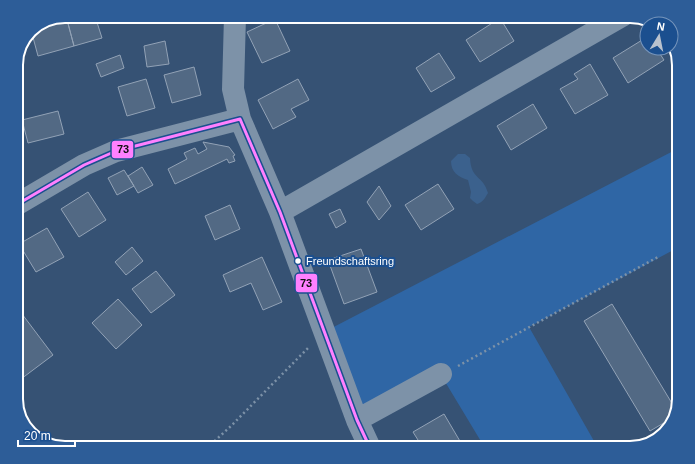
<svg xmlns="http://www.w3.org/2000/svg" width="695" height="464" viewBox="0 0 695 464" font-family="Arial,sans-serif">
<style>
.green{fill:#2f66a5}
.water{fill:#3b618d}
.building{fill:#526984;stroke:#92a2b6}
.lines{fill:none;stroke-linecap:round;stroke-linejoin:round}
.path{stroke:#7d92a8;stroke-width:2.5;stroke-dasharray:2 3;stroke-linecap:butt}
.minor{stroke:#7d92a8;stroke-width:22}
.bus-1-casing{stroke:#1b4f8f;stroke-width:6}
.bus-1{stroke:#ff80ff;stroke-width:3}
.bus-dot{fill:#fff;stroke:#1b4f8f;stroke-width:1.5}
.labels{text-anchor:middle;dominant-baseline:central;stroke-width:4;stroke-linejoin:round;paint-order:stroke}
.bus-label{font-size:11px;fill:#fff;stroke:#1b4f8f;text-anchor:start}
.rim{fill:none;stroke:#fff;stroke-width:2}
.line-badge{stroke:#1b4f8f;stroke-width:1.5}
.pale-badge-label{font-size:11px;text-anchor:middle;font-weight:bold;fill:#111}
</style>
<rect width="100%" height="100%" fill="#365274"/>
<path class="green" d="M 679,148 L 679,247 L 529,327 L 598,448 L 485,448 L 441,375 L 357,420 L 324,332 Z"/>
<path class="water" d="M 458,154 L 465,154 L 470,158 C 471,180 483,175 488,193 C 485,198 483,202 477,204 L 473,201 L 470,198 L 471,192 L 468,180 C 458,177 451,172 451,161 Z"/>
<path class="building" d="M 66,16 L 74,46 L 38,56 L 31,30 Z
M 66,16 L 95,16 L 102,38 L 74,46 Z
M 333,16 L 344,16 L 336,21 Z
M 455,16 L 467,16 L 458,21 Z
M 500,18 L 514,41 L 480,62 L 466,40 Z
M 275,19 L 290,51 L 262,63 L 247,32 Z
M 647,37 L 647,48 L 656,48 L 664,60 L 628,83 L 613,58 Z
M 165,41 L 169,64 L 147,67 L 144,46 Z
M 439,53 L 455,78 L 431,92 L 416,68 Z
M 120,55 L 124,68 L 101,77 L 96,64 Z
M 590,64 L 608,95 L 575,114 L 560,89 L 578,79 L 574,74 Z
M 194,67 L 201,95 L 172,103 L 164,75 Z
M 146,79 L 155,108 L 127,116 L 118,87 Z
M 298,79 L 309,100 L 291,109 L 296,117 L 273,129 L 258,100 Z
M 533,104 L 547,128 L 511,150 L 497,126 Z
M 58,111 L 64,134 L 28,143 L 22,120 Z
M 203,142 L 229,147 L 235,155 L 233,156 L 235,161 L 229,163 L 227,159 L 175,184 L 168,169 L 187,159 L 184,153 L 195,148 L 198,154 L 207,149 Z
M 16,153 L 19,154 L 19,164 L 16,164 Z
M 142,167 L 153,185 L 138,193 L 128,176 Z
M 124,170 L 134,186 L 117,195 L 108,178 Z
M 438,184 L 454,209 L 421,230 L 405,205 Z
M 379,186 L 391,206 L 379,220 L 367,202 Z
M 88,192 L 106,220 L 79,237 L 61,209 Z
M 230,205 L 240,229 L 215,240 L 205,216 Z
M 340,209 L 346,222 L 336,228 L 329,214 Z
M 47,228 L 64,257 L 36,272 L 19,244 Z
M 132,247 L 143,261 L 126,275 L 115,262 Z
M 361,249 L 377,292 L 344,304 L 328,260 Z
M 262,257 L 282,302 L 263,310 L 251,283 L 230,292 L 223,275 Z
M 156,271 L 175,295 L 151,313 L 132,289 Z
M 118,299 L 142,325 L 116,349 L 92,323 Z
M 612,304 L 676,410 L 674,417 L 650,431 L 584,321 Z
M 16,306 L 53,355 L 21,379 L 16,373 Z
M 16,401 L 28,419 L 22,423 L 16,402 Z
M 444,414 L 464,448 L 423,448 L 413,432 Z"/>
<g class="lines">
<path class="path" d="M 458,366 L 658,257
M 207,448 L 231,426 L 309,347"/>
<path class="minor" d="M 235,16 L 233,89 L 240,119 L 280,212 L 357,420 L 370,448
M 16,205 L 84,165 L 116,151 L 240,119
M 280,212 L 622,16
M 357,420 L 441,374"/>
<defs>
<path id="bus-1" d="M 240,119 L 280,212 L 357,420 L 370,448
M 16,205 L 84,165 L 116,151 L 240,119"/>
</defs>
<use href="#bus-1" class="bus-1-casing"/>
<use href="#bus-1" class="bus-1"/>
</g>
<circle class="bus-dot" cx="298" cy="261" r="3.5"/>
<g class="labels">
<g class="bus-label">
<text x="306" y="261">Freundschaftsring</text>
</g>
</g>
<path d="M0 0H695V464H0ZM65 23H630A42 42 0 0 1 672 65V399A42 42 0 0 1 630 441H65A42 42 0 0 1 23 399V65A42 42 0 0 1 65 23Z" fill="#2d5d98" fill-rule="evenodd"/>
<path class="rim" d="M65 23H630A42 42 0 0 1 672 65V399A42 42 0 0 1 630 441H65A42 42 0 0 1 23 399V65A42 42 0 0 1 65 23Z"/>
<g class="line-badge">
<rect x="111" y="140" width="23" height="19" rx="4" fill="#ff80ff"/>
<rect x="295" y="273" width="23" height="20" rx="4" fill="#ff80ff"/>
</g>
<g class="pale-badge-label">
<text x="123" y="153">73</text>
<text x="306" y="287">73</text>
</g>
<g transform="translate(659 36) rotate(10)"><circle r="19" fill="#1b4f8f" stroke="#7695bc"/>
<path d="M0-3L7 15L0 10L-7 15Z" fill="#b9c2ce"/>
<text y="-6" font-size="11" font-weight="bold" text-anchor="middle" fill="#ffffff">N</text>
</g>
<path d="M18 440v6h57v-6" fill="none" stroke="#ffffff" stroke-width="2"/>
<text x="24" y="440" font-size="12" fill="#ffffff" stroke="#1b4f8f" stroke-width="3" paint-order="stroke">20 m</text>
</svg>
